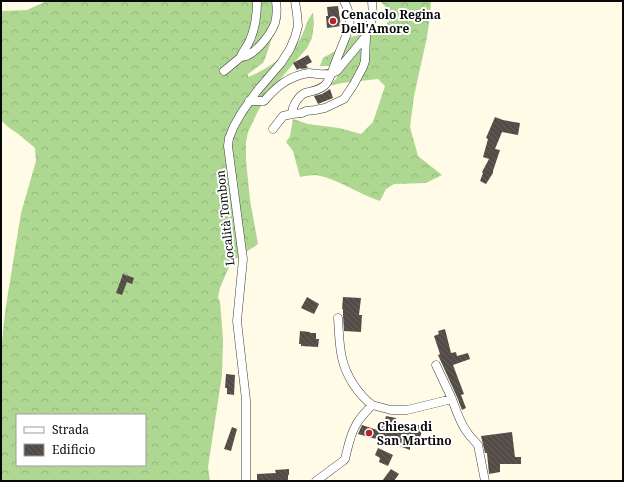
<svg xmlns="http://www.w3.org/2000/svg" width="624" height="482" viewBox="0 0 624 482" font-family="'Noto Serif',serif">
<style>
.forest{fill:url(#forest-crowns);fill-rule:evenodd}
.building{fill:url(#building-back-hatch)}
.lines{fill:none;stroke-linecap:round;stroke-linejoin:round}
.minor-casing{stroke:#3c3c3c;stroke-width:9}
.minor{stroke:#fff;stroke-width:8}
.poi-dot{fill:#b72324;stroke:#fff;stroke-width:1.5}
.labels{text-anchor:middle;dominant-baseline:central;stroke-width:4;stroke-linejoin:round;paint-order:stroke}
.poi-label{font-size:12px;font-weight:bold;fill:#090909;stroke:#fff;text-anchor:start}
.street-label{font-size:12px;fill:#090909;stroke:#fff}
</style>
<defs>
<pattern id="forest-crowns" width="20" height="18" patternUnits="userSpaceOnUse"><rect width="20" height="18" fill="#aed891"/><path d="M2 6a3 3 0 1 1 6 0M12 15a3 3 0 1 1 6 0" fill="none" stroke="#94b87c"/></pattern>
<pattern id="building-back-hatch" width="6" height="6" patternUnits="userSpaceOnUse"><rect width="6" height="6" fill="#524b46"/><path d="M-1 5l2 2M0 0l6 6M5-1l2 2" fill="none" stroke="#66605c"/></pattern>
</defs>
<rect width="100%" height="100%" fill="#fffbe6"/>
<path class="forest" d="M 47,1 L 279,1 L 274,32 L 265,59 L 263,63 L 248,74 L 248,77 C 261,73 292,52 299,41 C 305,32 306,20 313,13 L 314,24 L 312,38 L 307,48 L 269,92 L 258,111 L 248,132 L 246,142 L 246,160 L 250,200 L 258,244 L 231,262 L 220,288 L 218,298 L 220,301 L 223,339 L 222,375 L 208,467 L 210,481 L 1,481 L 1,351 L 5,312 L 21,213 L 36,161 L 35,148 L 17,133 L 8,127 L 1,120 L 1,11 L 27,10 ZM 17,415 L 145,415 L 145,465 L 17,465 Z
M 380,1 L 431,1 L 430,16 L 427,37 L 414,96 L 410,127 L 418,156 L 442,175 L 426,183 L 394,184 L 386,189 L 380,201 C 358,194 339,179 316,175 C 311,175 305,176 300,177 L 293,151 L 286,142 L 290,136 L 293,119 L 308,124 L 339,128 L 361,134 L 373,122 L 385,86 L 378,79 L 342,83 L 328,86 L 336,79 L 341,68 L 330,66 L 320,66 L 323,58 L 342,47 L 351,37 L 384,28 L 393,15 Z"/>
<path class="building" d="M 338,6 L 341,26 L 327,28 L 326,16 L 328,16 L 327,7 Z
M 308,55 L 312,62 L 306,65 L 308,68 L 301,69 L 300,68 L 297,70 L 293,63 Z
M 330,89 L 333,98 L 318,104 L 314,96 L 322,94 Z
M 495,117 L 503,120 L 520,123 L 518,135 L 502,132 L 495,149 L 500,150 L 493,171 L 493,173 L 486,184 L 480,181 L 483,173 L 482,172 L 489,159 L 483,157 L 488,139 L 486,138 Z
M 123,274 L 134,278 L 132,284 L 127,282 L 122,295 L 116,293 Z
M 307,297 L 319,304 L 314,314 L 301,308 Z
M 343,297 L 361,298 L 359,315 L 362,315 L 361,332 L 344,331 L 343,316 L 343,309 L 342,309 Z
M 445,329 L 451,353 L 456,352 L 457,356 L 468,353 L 470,359 L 453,365 L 464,394 L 461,395 L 466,408 L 462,410 L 457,397 L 438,355 L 440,354 L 434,336 L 439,334 L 438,331 Z
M 300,331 L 310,332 L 310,333 L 316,333 L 316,339 L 319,339 L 318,347 L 301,346 L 301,344 L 299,344 Z
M 226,374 L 235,375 L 234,395 L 227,394 L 227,388 L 225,388 Z
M 386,416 L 396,418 L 395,422 L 414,426 L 414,424 L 423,426 L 420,438 L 424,440 L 421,446 L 410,442 L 410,450 L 391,443 L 358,434 L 362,425 L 377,430 L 379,423 L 384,424 Z
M 232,427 L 237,429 L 231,451 L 224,449 Z
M 512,432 L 515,457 L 521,457 L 521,464 L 500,464 L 500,472 L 489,474 L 487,453 L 485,453 L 481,436 Z
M 378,448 L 393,455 L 388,466 L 379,462 L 380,458 L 375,455 Z
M 289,469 L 289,475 L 288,475 L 288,481 L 257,481 L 257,474 L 276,473 L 275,470 Z
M 391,469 L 399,474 L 394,481 L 382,481 Z"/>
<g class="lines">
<defs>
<path id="minor" d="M 257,1 C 257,15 255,30 249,42 C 247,47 243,51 241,56 L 241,57 C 254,57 271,34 275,23 C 277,16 277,8 276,1
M 344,1 C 349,10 351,18 349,28 C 344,42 338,55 333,69 C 331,74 329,81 325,85 C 319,91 311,91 305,93 C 298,96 292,107 292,114 L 302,113 L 306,111 L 315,110 L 325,108 L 344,99 L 354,84 L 363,67 L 365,61 L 366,36
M 224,71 L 241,57
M 249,101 L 264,101 C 277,86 289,76 309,73 C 312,73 315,74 319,74 C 325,75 331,74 337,71 L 366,36 L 373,16 L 372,1
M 273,129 L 283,116 L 292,114
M 338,318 C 339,331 339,345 342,358 C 346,376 358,394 372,405
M 436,365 L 452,399
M 246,481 L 246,400 L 237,321 L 243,259 L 228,146 L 229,138 L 234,126 L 242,112 L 257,91 L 281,63 L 290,49 L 295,37 L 298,26 L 297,14 L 295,1
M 316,481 L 343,461 L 345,459 C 348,447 350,435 356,425 C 360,417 367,411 372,405 L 391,410 L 407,410 L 452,399 C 456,410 460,423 467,432 C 470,437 474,440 478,445 L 485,481"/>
</defs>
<use href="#minor" class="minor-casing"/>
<use href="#minor" class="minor"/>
</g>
<g class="poi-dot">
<circle cx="333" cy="21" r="4"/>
<circle cx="369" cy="433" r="4"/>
</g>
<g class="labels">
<g class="poi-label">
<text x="341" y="14">Cenacolo Regina<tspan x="341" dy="14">Dell'Amore</tspan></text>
<text x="377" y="426">Chiesa di<tspan x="377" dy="14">San Martino</tspan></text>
</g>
<g class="street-label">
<text transform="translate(225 218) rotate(-96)">Località Tombon</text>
</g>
</g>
<rect width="624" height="482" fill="none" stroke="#090909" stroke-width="4"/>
<rect x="16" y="414" width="130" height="52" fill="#ffffff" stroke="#9d9d9d"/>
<rect x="24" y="427" width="20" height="6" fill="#ffffff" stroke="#9d9d9d"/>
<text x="52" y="434" font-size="12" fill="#090909">Strada</text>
<rect x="24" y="444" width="20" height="12" fill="url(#building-back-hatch)" stroke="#9d9d9d"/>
<text x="52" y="454" font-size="12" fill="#090909">Edificio</text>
</svg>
